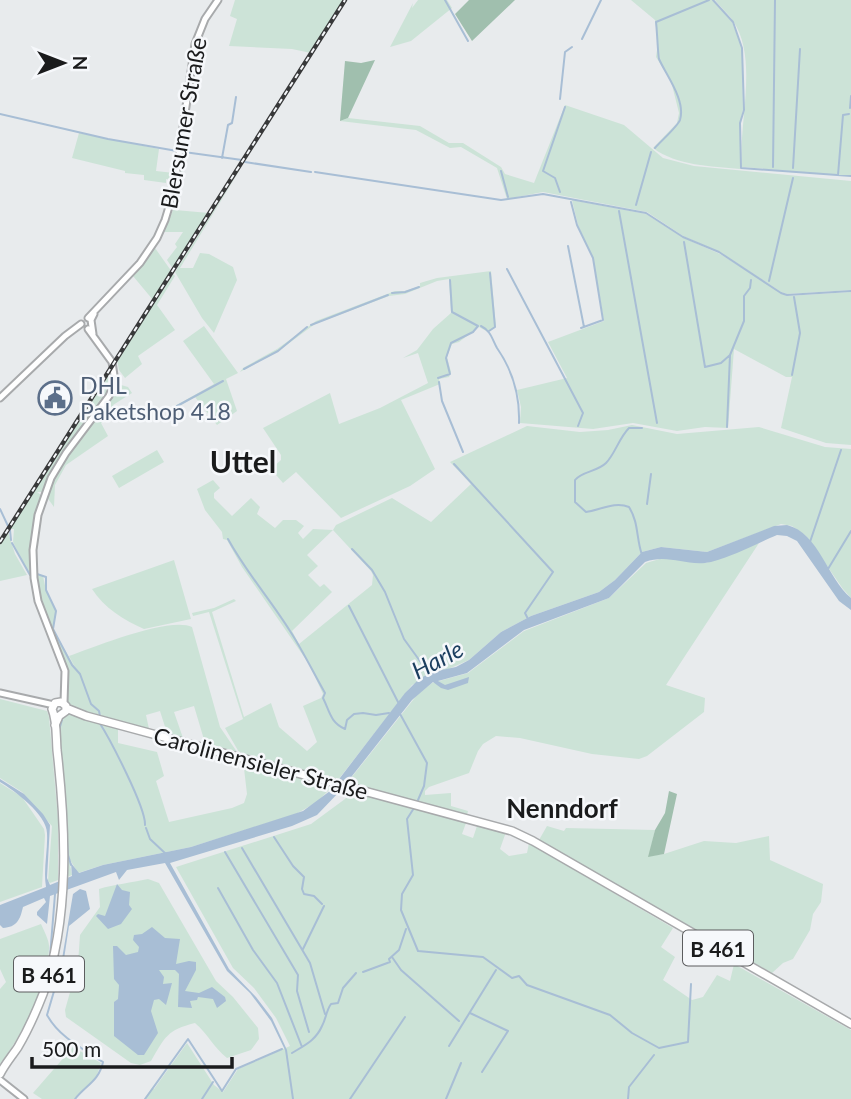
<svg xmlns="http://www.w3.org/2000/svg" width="851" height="1099" viewBox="0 0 851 1099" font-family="Lato,sans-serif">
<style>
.green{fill:#cce3d7;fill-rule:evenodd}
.forest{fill:#a0bfae}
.water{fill:#a8bed5}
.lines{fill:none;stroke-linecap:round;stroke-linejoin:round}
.stream{stroke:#a8bed5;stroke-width:2}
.secondary-casing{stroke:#a8aaac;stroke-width:9}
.primary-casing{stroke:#a8aaac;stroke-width:10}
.secondary{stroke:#fff;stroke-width:5}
.primary{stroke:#fff;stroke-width:7}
.rail-casing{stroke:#38393a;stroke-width:4.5}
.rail{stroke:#f6f8fb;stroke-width:2;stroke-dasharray:5;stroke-linecap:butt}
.labels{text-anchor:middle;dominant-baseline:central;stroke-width:5;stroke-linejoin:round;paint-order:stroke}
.shield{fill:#f6f8fb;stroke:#5c5d5f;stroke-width:2}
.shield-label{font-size:21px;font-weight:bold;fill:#1a1b1c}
.street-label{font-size:23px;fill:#1a1b1c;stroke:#f6f8fb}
.service-label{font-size:23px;fill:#4e5e75;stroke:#f6f8fb;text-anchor:start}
.water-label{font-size:24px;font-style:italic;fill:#1a3d5e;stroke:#f6f8fb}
.quarter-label{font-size:26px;font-weight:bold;fill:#1a1b1c;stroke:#f6f8fb}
.district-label{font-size:30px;font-weight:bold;fill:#1a1b1c;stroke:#f6f8fb}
</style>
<rect width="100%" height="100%" fill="#e8ebed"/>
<path class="green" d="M 235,0 L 344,0 L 311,53 L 292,49 L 229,46 L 237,19 L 230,16 Z
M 418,0 L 447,0 L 452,8 L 411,41 L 390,47 L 413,3 L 412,8 Z
M 631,0 L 712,0 L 732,22 L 742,48 L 743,110 L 740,123 L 740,169 C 711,166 677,166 653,148 L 677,123 L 679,113 L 671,81 L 656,57 L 658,43 L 655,20 Z
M 715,0 L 851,0 L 851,176 L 742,167 C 738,123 759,59 733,21 C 728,13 720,7 715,0 Z
M 565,105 L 624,125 L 663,158 L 694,166 L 851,181 L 851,290 L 787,294 L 781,292 L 720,252 L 683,236 L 647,212 L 543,192 L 507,199 L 497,168 L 461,147 L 450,148 L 416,130 L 340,121 L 348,118 L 420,126 L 449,143 L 463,143 L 501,167 L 505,174 L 534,183 Z
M 79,133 L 159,149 L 156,171 L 174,173 L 174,181 L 166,179 L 166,183 L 144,180 L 144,175 L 125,173 L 125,171 L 72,158 Z
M 184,154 L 186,154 L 175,210 L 209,213 L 173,269 L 167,260 L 177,247 L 175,244 L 183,232 L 164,232 L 173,210 Z
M 244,163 L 180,268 L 193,268 L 200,253 L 209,254 L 233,267 L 237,280 L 214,333 L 202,318 L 175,272 Z
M 572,200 L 646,214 L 684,238 L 720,254 L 787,296 L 851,292 L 851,445 L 826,443 L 781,428 L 792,377 L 786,377 L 734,349 L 728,428 L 705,427 L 677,431 L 633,423 L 593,429 L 520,423 L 521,407 L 517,390 L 567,378 L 548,342 L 604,321 L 593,258 L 578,225 Z
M 155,248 L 172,272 L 153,300 L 133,276 Z
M 491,271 L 496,327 L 488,332 L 479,327 L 459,342 L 452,344 L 447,357 L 451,372 L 449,377 L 439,379 L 440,384 L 401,400 L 435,469 L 410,486 L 341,518 L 296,472 L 283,483 L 271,469 L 281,460 L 281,455 L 263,428 L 330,393 L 339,424 L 380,408 L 428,383 L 418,353 L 403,358 L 417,350 L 433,329 L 451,313 L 449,279 L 437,281 L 405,294 L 389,296 L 315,324 L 277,352 L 240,372 L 243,368 L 277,349 L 316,321 L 395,291 L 405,291 L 420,286 L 420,283 L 437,278 Z
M 173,274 L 175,276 L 157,305 L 175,330 L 138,356 L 142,364 L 125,378 L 119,370 L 117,360 Z
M 204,326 L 238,373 L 226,379 L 237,411 L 217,425 L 195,397 L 176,408 L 175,406 L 214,384 L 183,341 Z
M 113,369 L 113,380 L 109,393 L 60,460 L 44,492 L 37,492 L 41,495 L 34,521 L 30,573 L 28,573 L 13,542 L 14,529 L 10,529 Z
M 121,385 L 128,387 L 132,393 L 113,405 L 118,412 L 101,423 L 108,436 L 66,465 L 55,485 L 54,507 L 46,496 L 62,463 L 116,388 Z
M 632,425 L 677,434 L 759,427 L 825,447 L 851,449 L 851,598 L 843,589 L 807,537 L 792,526 L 781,524 L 707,552 L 661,547 L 642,552 L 615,580 L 599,592 L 531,616 L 501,632 L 469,660 L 412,685 L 338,780 L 240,754 L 225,728 L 243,719 L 209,612 L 193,616 L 192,613 L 214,608 L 234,599 L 236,601 L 212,612 L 244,717 L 271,703 L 279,727 L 307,751 L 317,742 L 303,706 L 321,698 L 323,694 L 309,664 L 242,567 L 227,540 L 223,539 L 222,532 L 205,510 L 197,489 L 213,480 L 220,488 L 214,493 L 214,498 L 232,516 L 251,498 L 260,507 L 257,514 L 275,528 L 283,520 L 296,520 L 304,526 L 298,533 L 303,539 L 313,529 L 333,530 L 336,525 L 392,498 L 431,522 L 471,484 L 450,462 L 527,426 L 580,432 L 608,430 ZM 333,530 L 371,571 L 373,575 L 372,585 L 299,644 L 292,631 L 332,592 L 324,584 L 320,587 L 308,575 L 318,566 L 307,555 Z
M 157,450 L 164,462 L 119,488 L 112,476 Z
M 8,532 L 15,554 L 27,575 L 0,581 L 0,545 Z
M 759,543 L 666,685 L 705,698 L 704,712 L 647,756 L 639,759 L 592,754 L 520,738 L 496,736 L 483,744 L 478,751 L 469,773 L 429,787 L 425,791 L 425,795 L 451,793 L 451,806 L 468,811 L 467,815 L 347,783 L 417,695 L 432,683 L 468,673 L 524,631 L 609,598 L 646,563 L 663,558 L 706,563 Z
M 174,560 L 191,619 L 144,629 C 124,620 104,608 92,589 Z
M 36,575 L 43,576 L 46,590 L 56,611 L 53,629 L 80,676 L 69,656 C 94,647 170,616 192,627 L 220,727 L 237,752 L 205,743 L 194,706 L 174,712 L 183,738 L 167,733 L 160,711 L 146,715 L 149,729 L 102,716 L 100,713 L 100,715 L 73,708 L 65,698 L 66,671 L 44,616 Z
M 0,699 L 47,711 L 49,717 L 58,819 L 58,880 L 50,883 L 48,881 L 52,826 L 22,792 L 0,778 Z
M 67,714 L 118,727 L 118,743 L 157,752 L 164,776 L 156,781 L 169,822 L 232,808 L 244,803 L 247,794 L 243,760 L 333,786 L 317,802 L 296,814 L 191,847 L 103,865 L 78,873 L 69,858 L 72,875 L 65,878 L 58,728 L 61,719 Z
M 0,783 L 22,797 L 44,829 L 45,835 L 42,887 L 0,902 Z
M 352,791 L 466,823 L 462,834 L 473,838 L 478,823 L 506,832 L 500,849 L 509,856 L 527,853 L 529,843 L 673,928 L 661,947 L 675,957 L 663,980 L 692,1000 L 703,997 L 717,975 L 730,981 L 734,964 L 851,1030 L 851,1099 L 144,1099 L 152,1088 L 154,1089 L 187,1043 L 214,1085 L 223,1092 L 238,1069 L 290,1046 L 276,1018 L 254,988 L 233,968 L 176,867 L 311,824 L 345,799 Z
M 547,826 L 564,831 L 566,828 L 655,830 L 649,856 L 664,854 L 704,841 L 736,843 L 769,836 L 770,860 L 823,884 L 821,902 L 813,914 L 810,930 L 793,959 L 783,963 L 772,973 L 539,840 Z
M 148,879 L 159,883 L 216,981 L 233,997 L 258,1028 L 259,1039 L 251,1050 L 227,1058 C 214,1048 208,1034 195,1023 C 167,1030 165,1037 151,1061 L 140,1065 L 131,1063 L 66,1017 L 65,1010 L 78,964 L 80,935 L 100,907 L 99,889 C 115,884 131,883 148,879 Z
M 41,924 C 44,931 50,941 49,949 C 47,987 23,1034 0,1064 L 0,989 L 6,982 L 0,969 L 0,939 Z
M 73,1047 L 101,1063 L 96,1078 L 74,1099 L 42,1099 L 33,1093 Z"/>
<path class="forest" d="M 469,0 L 515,0 L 472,41 L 455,14 Z
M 375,60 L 348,118 L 340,121 L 345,61 L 361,63 Z
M 669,791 L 677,794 L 664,854 L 648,857 L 655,830 L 665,813 Z"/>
<path class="water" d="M 787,525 C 819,533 827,578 851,598 L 851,610 L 839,601 L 797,541 L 787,536 L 777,535 C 758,543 724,561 705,563 C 683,565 667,554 645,562 L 609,598 L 524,630 L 467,673 L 438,681 L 445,685 L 469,677 L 468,683 L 448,690 L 441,688 L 433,682 L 412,700 L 341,790 L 317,815 L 292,826 L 170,863 L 229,969 L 256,997 L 272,1018 L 287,1050 L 294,1099 L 292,1099 L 285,1050 L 271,1021 L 250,993 L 227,971 L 165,863 L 127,870 L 119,880 L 116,872 L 50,896 L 47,924 L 37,915 L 37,912 L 46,902 L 44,898 L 23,907 C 20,920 17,927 3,928 L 0,925 L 0,905 L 46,887 C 43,869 48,851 47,833 C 47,815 14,790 0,782 L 0,779 L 24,794 L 43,814 L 50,825 L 47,878 L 50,885 L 72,876 L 71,863 L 79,873 L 103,865 L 191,847 L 303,811 L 330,791 L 405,693 L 419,679 L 432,672 L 456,667 L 469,660 L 501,632 L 531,616 L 599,592 L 615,580 L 642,552 L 661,547 L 707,552 L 774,526 Z
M 117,884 L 122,890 L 130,892 L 129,905 L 132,909 L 121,924 L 108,929 L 96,916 L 98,914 L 105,916 Z
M 80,889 L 86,891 L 90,909 L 69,926 L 64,959 L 62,959 L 73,894 Z
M 152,927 L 165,938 L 180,939 L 176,964 L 189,961 L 196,962 L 196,970 L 185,991 L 199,993 L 212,987 L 225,997 L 226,1001 L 217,1008 L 213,999 L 198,997 L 197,1000 L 190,1001 L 192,1008 L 178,1007 L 179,974 L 175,970 L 159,970 L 164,977 L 163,984 L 172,983 L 166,1005 L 159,999 L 154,1000 L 151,1011 L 158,1033 L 144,1055 L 138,1055 L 114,1036 L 114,1002 L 118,999 L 119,985 L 114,979 L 113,946 L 117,946 L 126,955 L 138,952 L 139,947 L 133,940 L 134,935 L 142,934 Z"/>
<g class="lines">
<path class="stream" d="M 445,0 L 468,41
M 713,0 L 733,22 L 742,48 L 744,110 L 740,123 L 741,168 L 851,176
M 582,39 L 601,0
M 560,99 L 565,52 L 572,47
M 850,108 L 851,96
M 0,114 L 108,139 L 177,151
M 655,148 C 660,142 678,126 680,120 C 686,100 666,75 659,59 C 658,56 657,29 656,22 L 709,0
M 184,152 L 242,160
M 222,158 L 228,125 L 232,123 L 236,97
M 245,162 L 311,172
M 773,167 L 775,0
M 793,168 L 800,49
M 501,171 L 508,197
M 315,172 L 501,200 L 543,194 L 646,213 L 683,237 L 719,252 L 781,293 L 787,295 L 851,291
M 838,175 L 843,115 L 849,114
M 560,192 L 555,178 L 543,171 L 565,107
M 571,202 L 577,225 L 593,258 L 603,320 L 581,328
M 636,205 L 651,152
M 619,211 L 657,423
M 684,242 L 705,367 L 721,363 L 730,355 L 744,321 L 744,296 L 750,288 L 751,280
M 568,246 L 584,327
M 507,269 L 583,413 L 578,426
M 769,281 L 793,178
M 392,293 L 405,292 L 419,287
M 311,325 L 388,295
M 481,326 C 491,331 492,339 497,348 C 513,371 520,396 519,423
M 489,331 L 495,327 L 490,273
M 244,369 L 278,351 L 307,327
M 792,375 L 800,333 L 794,297
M 438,378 L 450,374 L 446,358 L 451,343 L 473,332 L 478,326 L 452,312 L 450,280
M 439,382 L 442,401 L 463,452
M 177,406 L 223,381
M 727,427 L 730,355
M 642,428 L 629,428 C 619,438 615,454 606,463 C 597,472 582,471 575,480 L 575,502 L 586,512 C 600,510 615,501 629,507 C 639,523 636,538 642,555
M 454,464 L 553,572 L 525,613 L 528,619
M 647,504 L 651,474
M 0,509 L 8,526
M 10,530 L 11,540
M 228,539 C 246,572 270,599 290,631 C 303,651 313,672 325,693 L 323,698 C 330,712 330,722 345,729 L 347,720 L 354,714 L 363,713 L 376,715 L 389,713
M 810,542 L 841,450
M 12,543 L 30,575
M 352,549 L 372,570 L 385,592 L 404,639 L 430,675
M 828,569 L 851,531
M 37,574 L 46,577 L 46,590 L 56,611 L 53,629 L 72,665 L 80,674 L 91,704 L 99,711 L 100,716
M 349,606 L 398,702
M 399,712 L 427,763 L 424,786 L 418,800
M 62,720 L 59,730 L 68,855 L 71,865
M 99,722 C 110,739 146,808 145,825
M 414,808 L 407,819 L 413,875 L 402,894 L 401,910 L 418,951 L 483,957 L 512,978 L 519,976 L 527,985 L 610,1015 L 632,1033 L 659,1048 L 688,1042 L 691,984
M 146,828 L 150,839 L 166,854
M 274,837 L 293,866 L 304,877 L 302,889 L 304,894 L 314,896 L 322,904
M 242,848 L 310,963 L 325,1014
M 225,852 L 298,975 L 297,991 L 309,1032
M 218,888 L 253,950 L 277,983 L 302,1047
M 303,949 L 324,906
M 392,957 L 401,970 L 459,1021
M 62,964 L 47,1015 C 59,1037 83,1049 103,1062 C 99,1081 86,1085 75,1099
M 363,972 L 390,962 L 389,959 L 399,950 L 406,929
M 38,998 L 50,957 L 55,894
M 470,1013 L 508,1031 L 482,1072
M 25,1027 L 30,1016
M 449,1046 L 496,970
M 292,1053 C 305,1045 316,1040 322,1026 C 326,1019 326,1011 331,1004 L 338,1003 L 343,988 L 356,973
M 145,1099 L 188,1039 L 222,1091 L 236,1069 L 282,1049
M 202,1099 L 213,1082
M 350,1099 L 405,1017
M 446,1099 L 461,1063
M 628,1099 L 629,1087 L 654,1055"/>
<defs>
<path id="secondary" d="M 88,318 L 140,263 L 157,238 L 165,220 L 174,190 L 195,44 L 205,19 L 218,0
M 93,334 L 91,320 L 94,314
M 0,398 L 65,336 L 81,324
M 0,693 L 54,705
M 64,703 L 65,671 L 38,601 L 34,578 L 33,550 L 38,515 L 51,478 L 66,453 L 109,396 L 115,382 L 112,362 L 88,329
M 0,1080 L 24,1099"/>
<path id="primary" d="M 66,708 L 86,716 L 512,831 L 533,841 L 851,1024
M 0,1074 C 5,1064 12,1056 18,1047 C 28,1030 36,1012 43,994 C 70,918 66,829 57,750 C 56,736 57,721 52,709 L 55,703 L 61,702 L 66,706 L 66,711 L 59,716 L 55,725"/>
</defs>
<use href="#secondary" class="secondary-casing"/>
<use href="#primary" class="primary-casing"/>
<use href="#secondary" class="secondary"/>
<use href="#primary" class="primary"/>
<defs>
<path id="rail" d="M 0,542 L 345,0"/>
</defs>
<use href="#rail" class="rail-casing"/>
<use href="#rail" class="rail"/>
</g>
<defs>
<symbol id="civic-ring" viewBox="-11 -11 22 22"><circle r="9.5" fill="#f6f8fb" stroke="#5c6f8a" stroke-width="1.5"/><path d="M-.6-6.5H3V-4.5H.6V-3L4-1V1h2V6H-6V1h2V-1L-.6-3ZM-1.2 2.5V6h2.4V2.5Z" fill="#5c6f8a"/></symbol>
</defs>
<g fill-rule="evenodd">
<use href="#civic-ring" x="36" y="379" width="38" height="38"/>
</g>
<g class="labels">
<g class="shield">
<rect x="683" y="930.5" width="70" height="35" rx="5"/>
<rect x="14" y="956.5" width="70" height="35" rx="5"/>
</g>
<g class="shield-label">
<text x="718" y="948">B 461</text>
<text x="49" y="974">B 461</text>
</g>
<g class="street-label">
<text transform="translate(183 123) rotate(-80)">Blersumer Straße</text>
<text transform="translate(261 763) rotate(15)">Carolinensieler Straße</text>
</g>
<g class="service-label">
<text x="80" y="385">DHL<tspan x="80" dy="26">Paketshop 418</tspan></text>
</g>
<g class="water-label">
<text transform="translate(437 659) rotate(-28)">Harle</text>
</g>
<g class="quarter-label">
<text x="562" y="808">Nenndorf</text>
</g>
<g class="district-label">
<text x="243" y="461">Uttel</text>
</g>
</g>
<g transform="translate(63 63) rotate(90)" stroke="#f6f8fb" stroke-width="5" paint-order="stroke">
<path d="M0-5L12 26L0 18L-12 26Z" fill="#1a1b1c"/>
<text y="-10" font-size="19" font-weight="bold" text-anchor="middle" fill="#1a1b1c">N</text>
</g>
<path d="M32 1057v10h200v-10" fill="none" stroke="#1a1b1c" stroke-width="3.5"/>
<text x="42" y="1057" font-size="21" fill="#1a1b1c" stroke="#f6f8fb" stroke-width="5" paint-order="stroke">500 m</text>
</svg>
